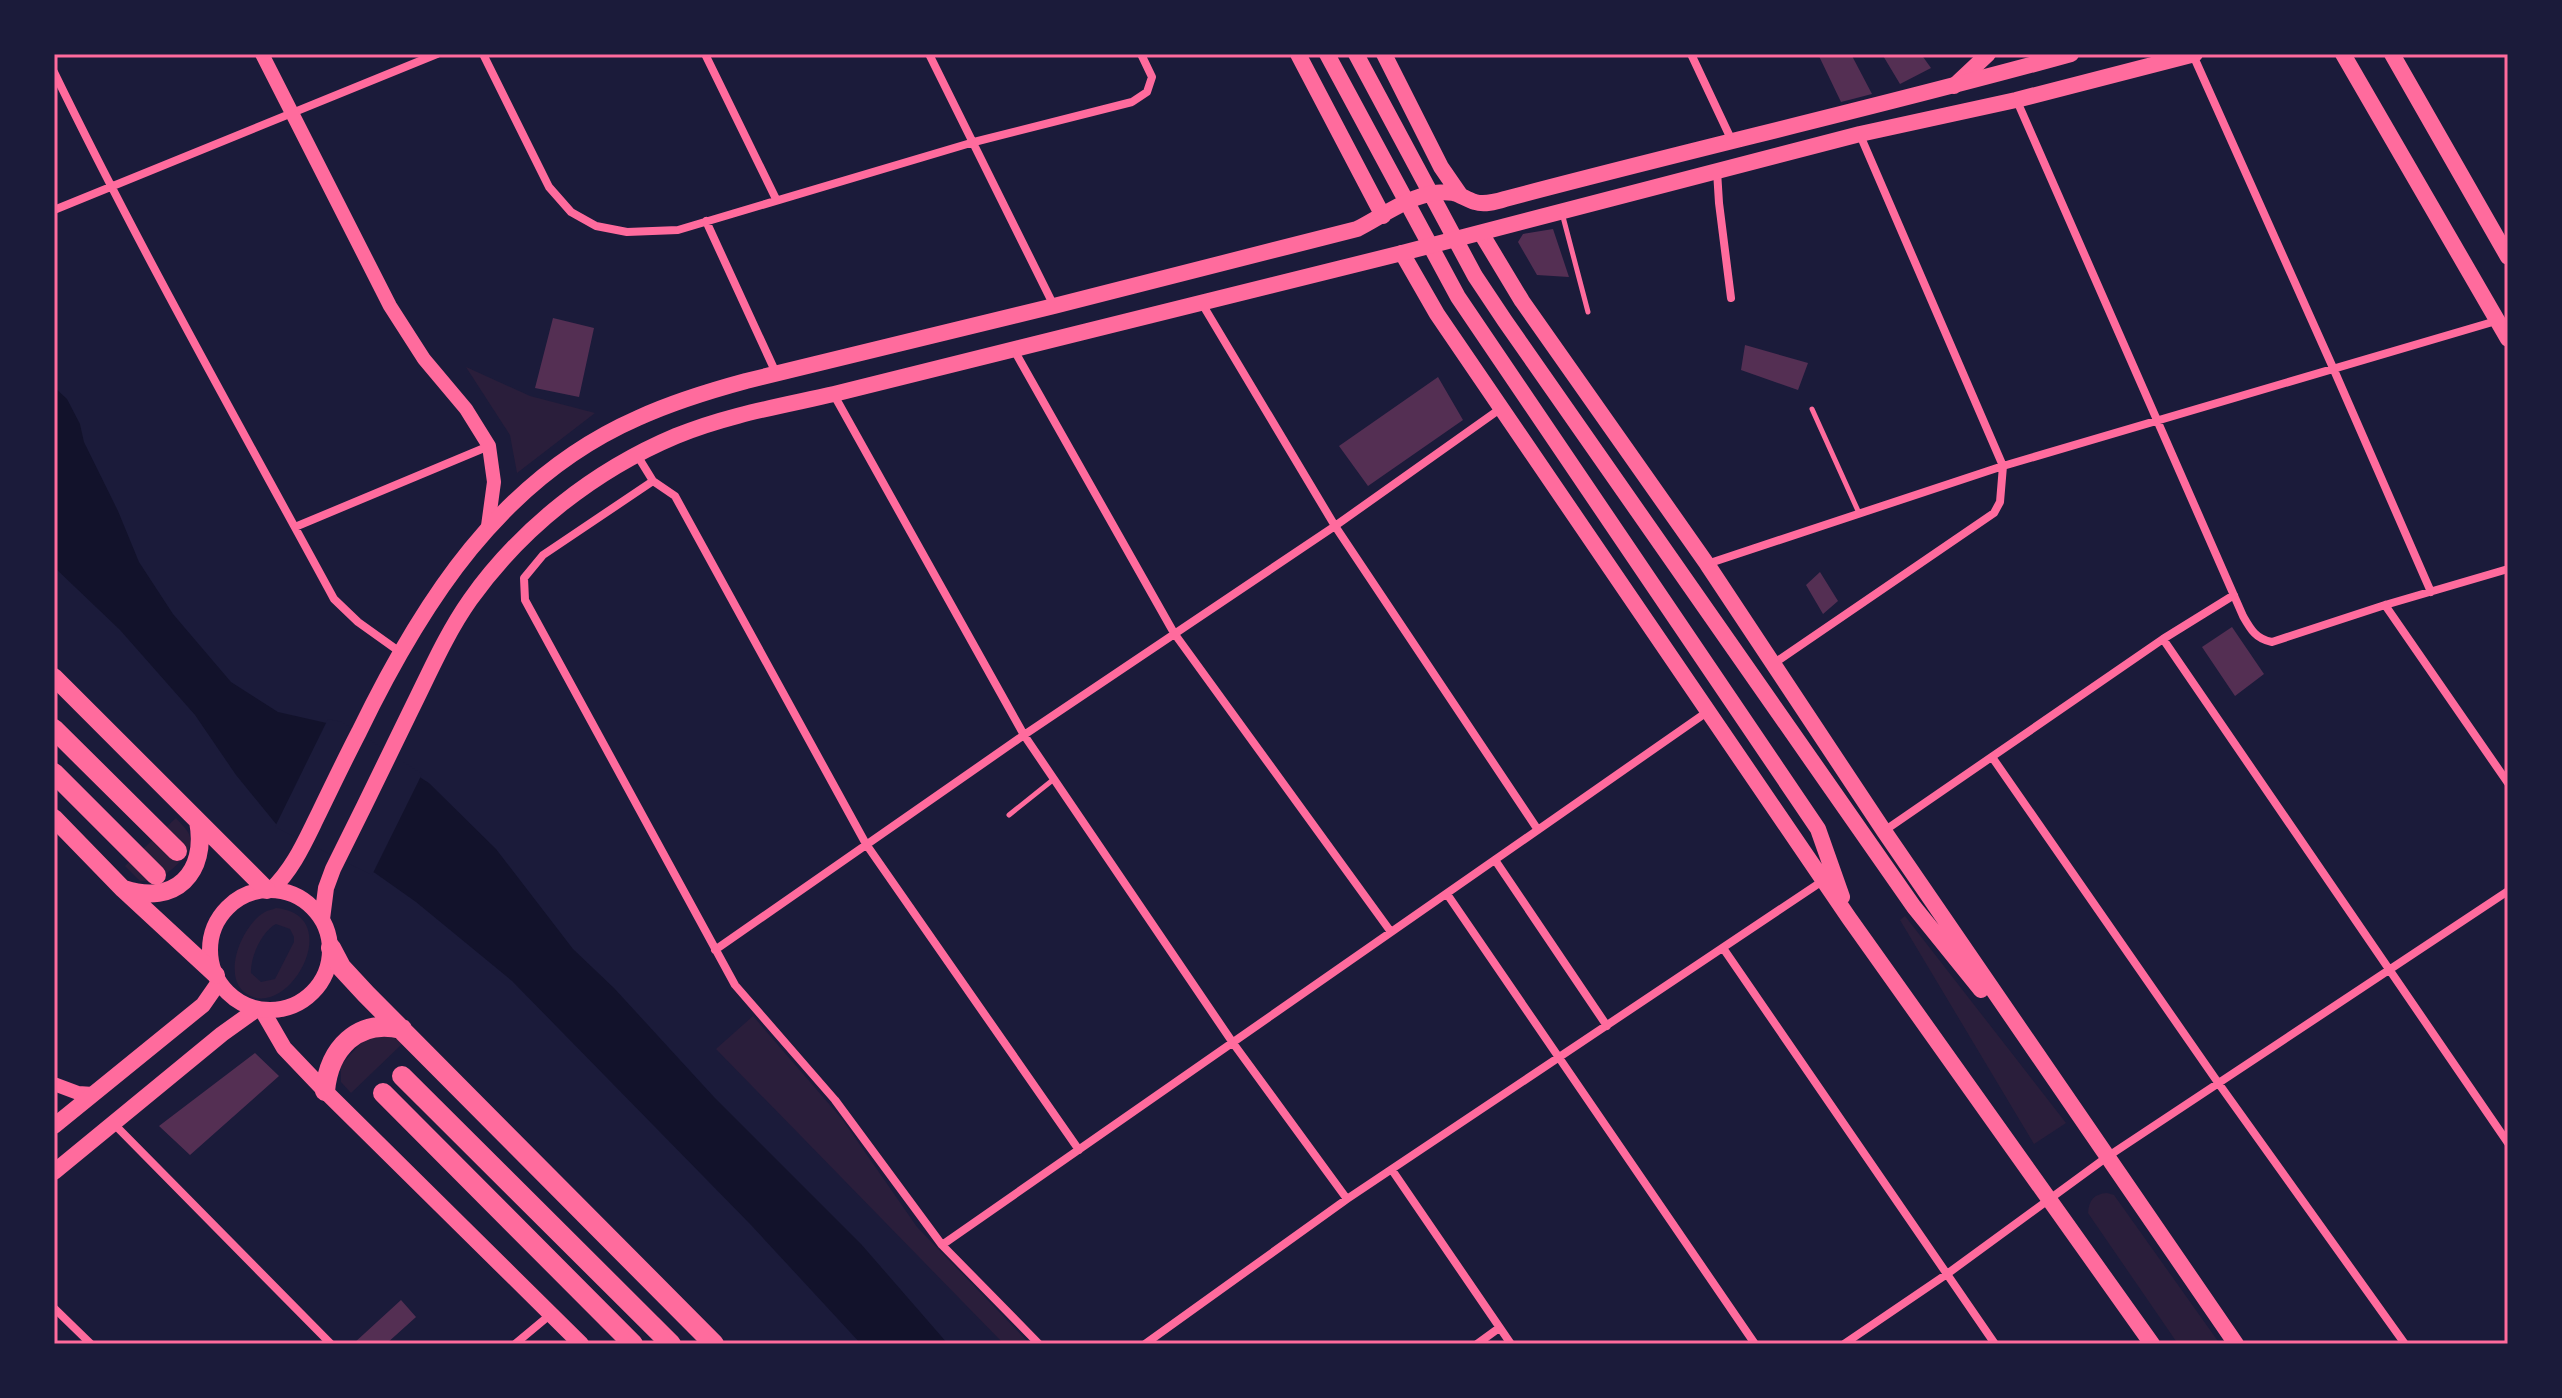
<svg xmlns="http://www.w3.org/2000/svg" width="2562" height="1398" viewBox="0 0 2562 1398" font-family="'Public Sans',sans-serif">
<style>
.green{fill:#2a1e3b;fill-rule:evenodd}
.water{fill:#12122b}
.pier{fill:#1b1b3a}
.building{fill:#542f53}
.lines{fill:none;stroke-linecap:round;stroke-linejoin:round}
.service{stroke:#ff6b9d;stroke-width:5}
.minor{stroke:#ff6b9d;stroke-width:8}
.tertiary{stroke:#ff6b9d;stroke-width:14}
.secondary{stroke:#ff6b9d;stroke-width:16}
.primary{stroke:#ff6b9d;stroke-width:16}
.trunk{stroke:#ff6b9d;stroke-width:18}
.motorway{stroke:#ff6b9d;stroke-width:20}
.neatline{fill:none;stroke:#ff6b9d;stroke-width:3}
</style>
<rect width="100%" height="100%" fill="#1b1b3a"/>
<path class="green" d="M 466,367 L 530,396 L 595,413 L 517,473 L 510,435 Z
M 176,818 C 180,823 186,828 189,834 C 197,853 169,872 156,881 L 140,881 L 125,866 Z
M 276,908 C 349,915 286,1026 244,992 C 222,973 243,924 265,912 C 268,910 272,910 276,908 ZM 276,924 L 290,929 L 294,937 L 294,942 L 275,979 L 261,982 L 251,973 C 250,957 262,931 276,924 Z
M 1905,916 L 2066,1123 L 2034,1144 L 1900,920 Z
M 753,1016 L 842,1119 L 917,1227 L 1030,1344 L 1004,1344 L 716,1049 Z
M 374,1034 L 392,1035 L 402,1044 L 351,1093 L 341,1082 L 341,1065 L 360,1044 Z
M 2107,1193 L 2114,1195 L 2220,1344 L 2178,1344 L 2088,1213 C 2089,1200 2094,1194 2107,1193 Z"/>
<path class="water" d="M 54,387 L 67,399 L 80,424 L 84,442 L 118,511 L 139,562 L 173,614 L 231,682 L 278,712 L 340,726 L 429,783 L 496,849 L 573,949 L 614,988 L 714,1097 L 861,1244 L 948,1344 L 861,1344 L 751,1225 L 512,981 L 416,902 L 375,873 L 276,824 L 236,775 L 195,715 L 120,630 L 54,567 Z"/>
<path class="pier" d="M 328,719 L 342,722 L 422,774 L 372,875 L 275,827 Z"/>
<path class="building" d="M 1818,54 L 1851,54 L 1872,94 L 1841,102 Z
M 1882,54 L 1921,54 L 1931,68 L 1900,84 Z
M 1553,229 L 1569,277 L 1537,275 L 1518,242 L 1523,234 Z
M 553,318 L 594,328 L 579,397 L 535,388 Z
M 1745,345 L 1808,363 L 1798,390 L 1741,370 Z
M 1438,377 L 1463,420 L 1368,486 L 1339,446 Z
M 1820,572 L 1838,601 L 1823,614 L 1806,585 Z
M 2232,627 L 2264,674 L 2235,696 L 2202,647 Z
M 255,1053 L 279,1076 L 190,1155 L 159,1126 Z
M 401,1300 L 416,1317 L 386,1344 L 353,1344 Z"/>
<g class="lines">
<path class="service" d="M 1562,213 L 1588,312
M 1812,409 L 1859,513
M 1009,815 L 1054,779"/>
<path class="minor" d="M 483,54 L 549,187 L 571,212 L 596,226 L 627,232 L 678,230 L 974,142 L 1132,102 L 1147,92 L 1152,77 L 1141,54
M 705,54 L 776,199
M 929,54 L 1054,306
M 1691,54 L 1732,141
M 2193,55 L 2334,370 L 2431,592
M 54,72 C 141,251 239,424 334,599 L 358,622 L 400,652
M 2017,101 L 2243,616 C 2251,630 2256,639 2272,642 L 2385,605 L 2508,569
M 1717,171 L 1719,203 L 1731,298
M 54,210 L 437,54
M 706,221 L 776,373
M 1201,302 L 1335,526 L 1538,830
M 1014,350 L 1174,633 L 1391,932
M 834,395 L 1024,735 L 1233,1043 L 1347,1199
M 637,455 L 653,481 L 675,496 L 866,844 L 1079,1150
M 653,481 L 543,555 L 524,578 L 525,600 L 735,985 L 835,1100 L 942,1245 L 1039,1344
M 295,527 L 489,446
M 1707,564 L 2003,466 L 2496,321
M 2385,605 L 2508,783
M 2163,639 L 2508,1143
M 1773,664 L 1994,513 L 2000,502 L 2003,466 L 1860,135
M 1992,757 L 2219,1084 L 2405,1344
M 1884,831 L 2163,639 L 2234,595
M 1495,860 L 1607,1026
M 1447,894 L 1755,1344
M 1723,948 L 1995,1344
M 715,950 L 1024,735 L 1335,526 L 1500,409
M 114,1124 L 331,1344
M 1392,1170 L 1511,1344
M 942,1245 L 1707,712
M 54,1308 L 91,1344
M 515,1344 L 551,1314
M 1145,1344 L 1347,1199 L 1824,880
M 1477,1344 L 1499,1328
M 1844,1344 L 1947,1274 L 2107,1157 L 2508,891"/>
<path class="tertiary" d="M 262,54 L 390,306 L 424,359 L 466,409 L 489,446 L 494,482 L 488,526
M 54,1084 L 78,1093 L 93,1094"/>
<path class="secondary" d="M 1327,54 L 1458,297 L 1818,829 L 1842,897
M 1356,54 L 1475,276 L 1505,321 L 1914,907 L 1981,990
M 2343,54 L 2508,339
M 2392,54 L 2508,257
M 1954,86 L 1988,54
M 1481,233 L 1522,301 L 1707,564 L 1884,831 L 2236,1344
M 1402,253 L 1437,314 L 1849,918 L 2152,1344
M 262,1010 L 284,1048 L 325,1091 L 581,1344"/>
<path class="primary" d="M 1298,54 L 1383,216
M 1384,54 L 1441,167 L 1461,196
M210 950a60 60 0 1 1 120 0a60 60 0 1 1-120 0Z
M 271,890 C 294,868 305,841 319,813 C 332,786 345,759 359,732 C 422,602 501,478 638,418 C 673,402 709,391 746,381 L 1054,306 L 1357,229 C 1385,215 1420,187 1453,193 C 1460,194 1467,200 1475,202 C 1484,205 1495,202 1505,199 C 1693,149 1883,106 2071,54
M 322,919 L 326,888 L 333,869 C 359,817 385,764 410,712 C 429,674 446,634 470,600 C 521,528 595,470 676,436 C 727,415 781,406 834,394 L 1402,253 L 1860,134 L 2016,100 L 2195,54
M 54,1126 L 203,1005 L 219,982
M 54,1172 L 222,1034 L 257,1009"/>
<path class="trunk" d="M 54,677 L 267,890
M 54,818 L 123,889 L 216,975
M 124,889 C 175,906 208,873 198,821"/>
<path class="motorway" d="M 54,729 L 177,851
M 54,773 L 156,875
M 331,948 L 341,967 L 366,994 L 714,1344
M 402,1076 L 671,1344
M 325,1091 C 329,1049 357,1018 402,1029
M 383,1093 L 633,1344"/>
</g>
<rect width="2562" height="1398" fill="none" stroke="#1b1b3a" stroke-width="112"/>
<rect x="56" y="56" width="2450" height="1286" class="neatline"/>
</svg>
